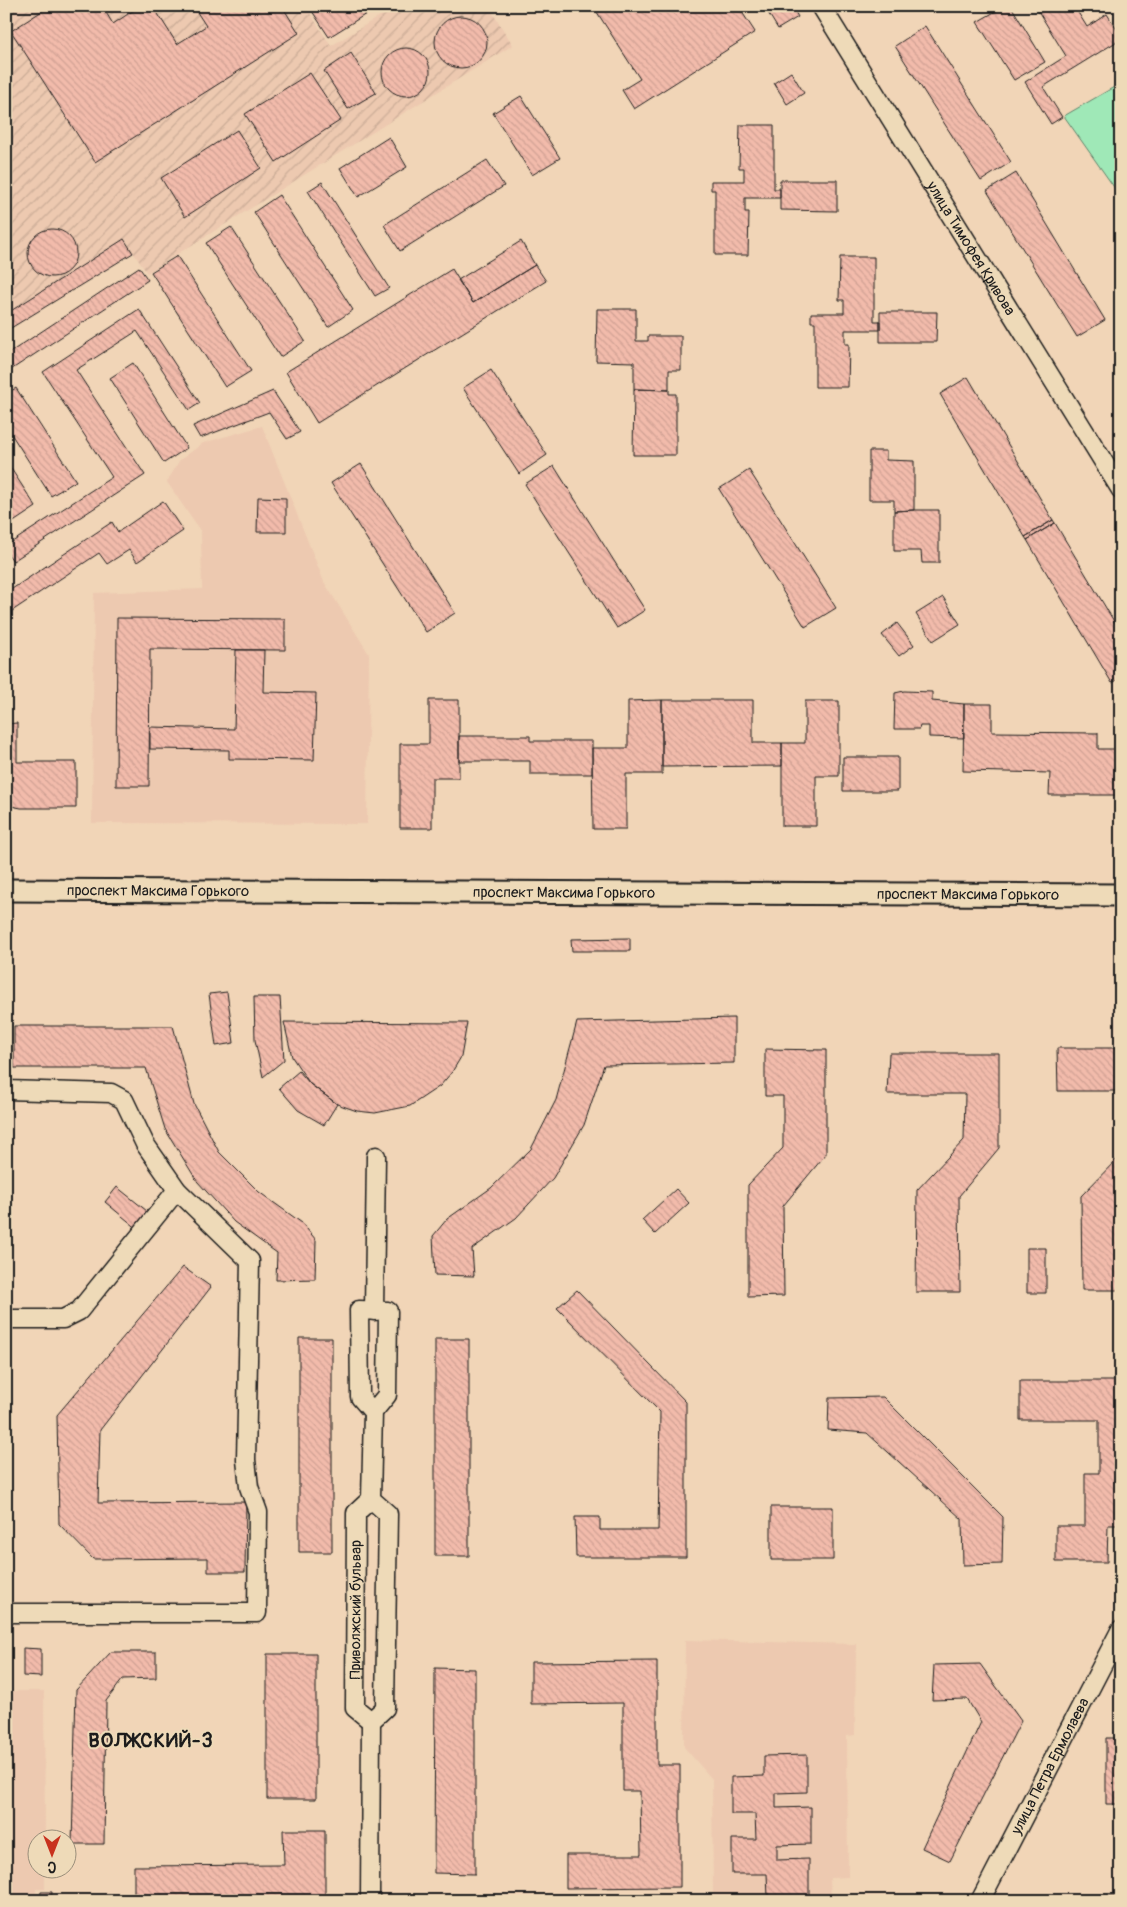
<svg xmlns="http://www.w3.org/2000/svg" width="1127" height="1907" viewBox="0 0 1127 1907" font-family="Pangolin,sans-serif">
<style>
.built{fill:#edc9b0}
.industrial{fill:url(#industrial-furrows)}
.green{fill:#9fe8b7;stroke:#5e826a}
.building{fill:url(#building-back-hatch);stroke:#1c1c1c}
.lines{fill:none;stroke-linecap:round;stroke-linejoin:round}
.minor-casing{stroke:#1c1c1c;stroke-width:21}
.major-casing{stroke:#1c1c1c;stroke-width:25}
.minor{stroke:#eedab8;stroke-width:18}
.major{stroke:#eedab8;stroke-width:21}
.labels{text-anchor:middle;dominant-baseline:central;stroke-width:4;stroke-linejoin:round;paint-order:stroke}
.street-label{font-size:15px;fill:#1c1c1c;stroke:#eedab8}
.district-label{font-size:20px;font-weight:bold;letter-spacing:1px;fill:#1c1c1c;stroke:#eedab8}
</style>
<defs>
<pattern id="industrial-furrows" width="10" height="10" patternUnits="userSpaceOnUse" patternTransform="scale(1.25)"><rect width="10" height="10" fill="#edc9b0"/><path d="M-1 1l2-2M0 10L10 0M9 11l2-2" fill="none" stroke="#cbac97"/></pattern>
<pattern id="building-back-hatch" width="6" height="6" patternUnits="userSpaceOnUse" patternTransform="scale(1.25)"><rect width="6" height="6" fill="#f2bbab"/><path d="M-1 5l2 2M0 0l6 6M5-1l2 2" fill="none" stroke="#cfa093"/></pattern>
</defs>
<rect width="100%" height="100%" fill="#f1d5b7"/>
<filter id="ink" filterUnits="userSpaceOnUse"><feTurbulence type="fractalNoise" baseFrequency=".02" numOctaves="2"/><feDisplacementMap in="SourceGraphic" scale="10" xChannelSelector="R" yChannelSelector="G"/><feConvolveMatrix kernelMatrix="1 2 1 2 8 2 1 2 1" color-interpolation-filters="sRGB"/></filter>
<g filter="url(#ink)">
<path class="built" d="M 262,426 L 324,582 L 369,654 L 367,824 L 92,823 L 94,593 L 202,589 L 201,532 L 167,482 L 179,461 L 203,443 Z
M 685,1640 L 856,1644 L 855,1735 L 847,1736 L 848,1877 L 830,1878 L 831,1901 L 713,1901 L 712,1779 L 684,1747 Z
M 6,1691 L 44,1691 L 45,1839 L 38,1840 L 38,1870 L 45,1870 L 45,1889 L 36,1889 L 36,1901 L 6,1901 Z"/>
<path class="industrial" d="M 6,6 L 319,6 L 310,13 L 331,46 L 396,6 L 488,6 L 513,45 L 147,273 L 124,239 L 6,314 Z"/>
<path class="green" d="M 1121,83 L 1121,197 L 1064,116 Z"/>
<path class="building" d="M 50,6 L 102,6 L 113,24 L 140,6 L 153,6 L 177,44 L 206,26 L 193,6 L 282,6 L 299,33 L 95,162 L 11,31 Z
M 379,6 L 329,37 L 312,11 L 320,6 Z
M 593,6 L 738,6 L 755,32 L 634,109 L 622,90 L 640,79 Z
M 764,6 L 792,6 L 798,17 L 778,29 Z
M 1005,6 L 1011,6 L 1045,62 L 1014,80 L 977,22 Z
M 1035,6 L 1074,6 L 1087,27 L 1107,14 L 1121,36 L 1121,39 L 1043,87 L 1062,117 L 1051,124 L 1025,82 L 1066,56 Z
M435 42a26 26 0 1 1 52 0a26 26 0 1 1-52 0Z
M 925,26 L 1011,162 L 981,181 L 895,46 Z
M382 72a24 24 0 1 1 48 0a24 24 0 1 1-48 0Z
M 351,53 L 376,93 L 348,109 L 324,71 Z
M 791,72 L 804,93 L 787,104 L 774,83 Z
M 310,73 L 341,120 L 276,162 L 245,114 Z
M 521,96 L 560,158 L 532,175 L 493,113 Z
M 740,125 L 774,125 L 774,189 L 780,189 L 780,198 L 745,198 L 745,212 L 749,212 L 748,255 L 715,255 L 715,190 L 711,190 L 711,181 L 744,181 L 744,168 L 739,168 Z
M 237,130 L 261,168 L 185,217 L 161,178 Z
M 389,137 L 407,167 L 358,197 L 340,168 Z
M 487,160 L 504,186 L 400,251 L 384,225 Z
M 1016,173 L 1105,320 L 1077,337 L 987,191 Z
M 780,180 L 837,180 L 837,211 L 780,210 Z
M 322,182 L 389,288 L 375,296 L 308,191 Z
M 279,195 L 353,310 L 328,327 L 254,212 Z
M 231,227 L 305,341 L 280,357 L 206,243 Z
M28 253a24 24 0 1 1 48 0a24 24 0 1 1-48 0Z
M 124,239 L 133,253 L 6,331 L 6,314 Z
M 521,241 L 535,265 L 473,303 L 458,280 Z
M 177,256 L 251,371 L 225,387 L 151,272 Z
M 840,257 L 874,257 L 874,321 L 880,321 L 880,330 L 845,330 L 845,344 L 849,344 L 848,387 L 815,387 L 815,322 L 811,322 L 811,313 L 844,313 L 844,300 L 839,300 Z
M 535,265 L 546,281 L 317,423 L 286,372 L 452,269 L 473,303 Z
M 139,267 L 148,280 L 6,373 L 6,355 Z
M 6,276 L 12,287 L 12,295 L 6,307 Z
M 139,309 L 200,403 L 189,410 L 137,331 L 76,370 L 145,475 L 13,561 L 6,551 L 6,546 L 112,477 L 43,372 Z
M 597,309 L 636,309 L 636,341 L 648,341 L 648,336 L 681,336 L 681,370 L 669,370 L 669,390 L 634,389 L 634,362 L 596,361 Z
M 880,312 L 937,312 L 936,342 L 880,342 Z
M 133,363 L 187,448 L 164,463 L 110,378 Z
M 491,370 L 547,455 L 519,474 L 463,388 Z
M 968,377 L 1053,520 L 1025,537 L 940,394 Z
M 16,388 L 76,481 L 51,496 L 6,426 L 6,394 Z
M 634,389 L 669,390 L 669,394 L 676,394 L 676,455 L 633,455 Z
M 273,391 L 300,432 L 287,439 L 269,412 L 200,438 L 193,426 Z
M 869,451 L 886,451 L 886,460 L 914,461 L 914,510 L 894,511 L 894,500 L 869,500 Z
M 6,461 L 36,507 L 12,523 L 6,514 Z
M 361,464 L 455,613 L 426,632 L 331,483 Z
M 554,466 L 645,610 L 617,628 L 525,484 Z
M 749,470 L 836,608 L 805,627 L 719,489 Z
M 258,497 L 286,498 L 286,532 L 257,532 Z
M 163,501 L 183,531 L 137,562 L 129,550 L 107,564 L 99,553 L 6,615 L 6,593 L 112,522 L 118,532 Z
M 914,510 L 939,510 L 939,563 L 922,563 L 921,551 L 894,551 L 894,511 Z
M 1053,520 L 1055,523 L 1027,540 L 1025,537 Z
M 1055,523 L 1121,633 L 1121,678 L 1112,683 L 1027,540 Z
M 943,597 L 960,624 L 933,641 L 916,614 Z
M 117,618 L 285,619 L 285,650 L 150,649 L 149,786 L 116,786 Z
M 897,623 L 914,645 L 899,656 L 882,635 Z
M 236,650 L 264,650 L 263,692 L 316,693 L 314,760 L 229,759 L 229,750 L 150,749 L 150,727 L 234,729 Z
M 904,691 L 932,692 L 932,701 L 964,704 L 964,738 L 929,737 L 929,726 L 920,726 L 919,729 L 894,729 L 895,693 Z
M 429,700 L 459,700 L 459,778 L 432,778 L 432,828 L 400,828 L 400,744 L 429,744 Z
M 662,700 L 753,700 L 753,743 L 782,743 L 782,766 L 662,767 Z
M 662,700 L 662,774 L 626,774 L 626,829 L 593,829 L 592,748 L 628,748 L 628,701 Z
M 805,701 L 839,701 L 839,776 L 816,776 L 816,826 L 782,826 L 782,743 L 805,743 Z
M 964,704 L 992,704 L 992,732 L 1098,733 L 1098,749 L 1121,749 L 1121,795 L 1049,795 L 1050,773 L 963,771 Z
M 17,723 L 17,762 L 76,762 L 76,808 L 21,808 L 6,805 L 6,724 Z
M 459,736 L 530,736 L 530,741 L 592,741 L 592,774 L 530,774 L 530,761 L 459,761 Z
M 843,757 L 898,757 L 898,791 L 843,791 Z
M 630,938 L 630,951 L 572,951 L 571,939 Z
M 227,992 L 234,1043 L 216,1046 L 209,994 Z
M 254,997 L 280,997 L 284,1060 L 263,1077 L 255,1040 Z
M 734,1018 L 734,1063 L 604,1065 L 584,1125 L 553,1178 L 516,1218 L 472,1249 L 474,1276 L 435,1275 L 433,1236 L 447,1219 L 491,1188 L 531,1149 L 556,1100 L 577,1022 Z
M 284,1022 L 467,1023 L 461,1057 L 452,1072 L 440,1086 L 410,1106 L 375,1113 L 357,1111 L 337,1104 L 310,1084 L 292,1057 Z
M 14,1026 L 173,1026 L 194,1104 L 219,1152 L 259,1192 L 302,1223 L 316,1240 L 315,1279 L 276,1280 L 277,1253 L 234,1222 L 197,1181 L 165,1129 L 146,1068 L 14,1068 Z
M 1057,1048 L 1121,1048 L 1121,1091 L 1058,1091 Z
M 765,1049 L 826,1050 L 826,1154 L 783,1206 L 784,1296 L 748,1297 L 748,1185 L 783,1148 L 783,1096 L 765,1096 Z
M 889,1053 L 999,1053 L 999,1148 L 959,1196 L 960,1292 L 916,1292 L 917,1190 L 964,1140 L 965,1094 L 887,1094 Z
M 299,1071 L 310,1084 L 337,1104 L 324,1125 L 298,1110 L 279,1088 Z
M 1121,1155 L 1121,1290 L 1082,1290 L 1081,1196 Z
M 117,1187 L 152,1215 L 139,1230 L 105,1202 Z
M 676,1189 L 689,1203 L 655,1234 L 642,1220 Z
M 1027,1248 L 1046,1248 L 1046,1293 L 1027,1293 Z
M 183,1267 L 211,1287 L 100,1430 L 98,1503 L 246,1502 L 245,1572 L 208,1572 L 208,1558 L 93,1559 L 59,1524 L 57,1415 Z
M 577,1290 L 686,1402 L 686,1557 L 576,1557 L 575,1517 L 600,1517 L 600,1530 L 658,1530 L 660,1412 L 557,1308 Z
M 299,1338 L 332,1338 L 332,1552 L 299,1552 Z
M 435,1339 L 469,1339 L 469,1556 L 435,1556 Z
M 1020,1381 L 1121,1381 L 1121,1525 L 1108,1525 L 1107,1562 L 1056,1562 L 1056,1526 L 1085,1526 L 1085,1473 L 1099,1473 L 1099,1420 L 1020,1420 Z
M 883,1397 L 1003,1517 L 1002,1564 L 963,1565 L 962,1519 L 867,1433 L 828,1430 L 829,1398 Z
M 771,1507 L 833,1507 L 833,1560 L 771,1560 Z
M 23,1648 L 41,1649 L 41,1677 L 23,1676 Z
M 111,1652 L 156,1652 L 156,1678 L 123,1679 L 106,1701 L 104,1844 L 72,1844 L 76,1690 Z
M 267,1654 L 316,1654 L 316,1799 L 267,1799 Z
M 657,1661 L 657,1765 L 680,1765 L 680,1887 L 566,1888 L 566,1855 L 641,1855 L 640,1791 L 623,1791 L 623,1703 L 531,1704 L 531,1662 Z
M 980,1664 L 1021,1721 L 950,1861 L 922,1848 L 981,1722 L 967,1699 L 932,1700 L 934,1665 Z
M 435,1668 L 475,1669 L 475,1874 L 434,1873 Z
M 1106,1738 L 1121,1738 L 1121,1804 L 1106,1804 Z
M 807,1755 L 807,1792 L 776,1793 L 776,1808 L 811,1807 L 811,1844 L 777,1845 L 777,1860 L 809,1859 L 809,1897 L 768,1897 L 767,1874 L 732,1874 L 732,1839 L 756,1839 L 755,1814 L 731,1814 L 731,1777 L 764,1776 L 764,1756 Z
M 283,1830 L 325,1830 L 325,1901 L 134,1901 L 134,1866 L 284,1865 Z
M 41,1892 L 52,1892 L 51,1901 L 40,1901 Z
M 1121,1895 L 1121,1901 L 1077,1901 L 1077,1897 Z"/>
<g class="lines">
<defs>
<g id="minor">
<path id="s1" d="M 821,6 L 1121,490"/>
<path d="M 6,1090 L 111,1093 L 124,1100 L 145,1144 L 177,1190 L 250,1261 L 246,1460 L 249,1487 L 258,1512 L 257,1613 L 6,1613"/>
<path d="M 374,1311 L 376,1156"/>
<path d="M 6,1319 L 63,1319 L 79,1311 L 177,1190"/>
<path id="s2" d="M 371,1721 L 355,1708 L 356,1513 L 371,1499"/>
<path d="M 370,1901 L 371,1721 L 385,1708 L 388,1514 L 371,1499 L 373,1412 L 387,1395 L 388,1311 L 359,1310 L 360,1397 L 373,1412"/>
<path id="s3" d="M 980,1901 L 1121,1629"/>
</g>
<g id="major">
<path id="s4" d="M 6,890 L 1121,895"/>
</g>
</defs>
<use href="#minor" class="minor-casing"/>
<use href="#major" class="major-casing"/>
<use href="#minor" class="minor"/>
<use href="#major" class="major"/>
</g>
</g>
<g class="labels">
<g class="street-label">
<text stroke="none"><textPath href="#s1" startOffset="285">улица Тимофея Кривова</textPath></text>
<text stroke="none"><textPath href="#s4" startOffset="152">проспект Максима Горького</textPath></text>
<text stroke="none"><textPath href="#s4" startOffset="558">проспект Максима Горького</textPath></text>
<text stroke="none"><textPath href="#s4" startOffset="962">проспект Максима Горького</textPath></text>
<text stroke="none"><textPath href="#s2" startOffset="119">Приволжский бульвар</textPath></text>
<text stroke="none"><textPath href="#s3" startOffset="152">улица Петра Ермолаева</textPath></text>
</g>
<g class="district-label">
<text x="151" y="1740">ВОЛЖСКИЙ-3</text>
</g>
</g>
<rect width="1127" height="1907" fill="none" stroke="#eedab8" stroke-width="25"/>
<rect x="12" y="12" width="1102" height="1882" fill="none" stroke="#1c1c1c" stroke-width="2" filter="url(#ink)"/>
<g transform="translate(52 1854) rotate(180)"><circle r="24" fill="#eedab8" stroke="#9a8e7a"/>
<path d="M0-4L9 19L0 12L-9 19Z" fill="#c8321e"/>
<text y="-8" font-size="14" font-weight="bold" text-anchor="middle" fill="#1c1c1c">С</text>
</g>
</svg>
